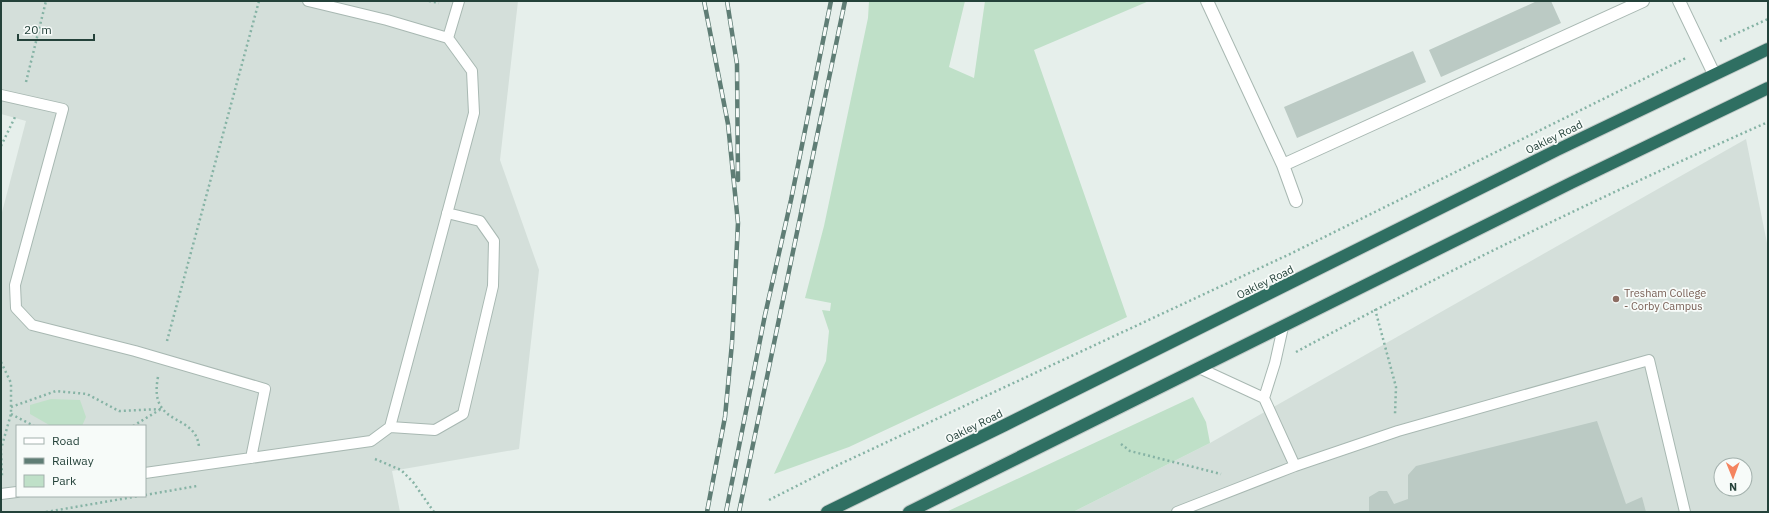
<svg xmlns="http://www.w3.org/2000/svg" width="1769" height="513" viewBox="0 0 1769 513" font-family="'IBM Plex Sans',sans-serif">
<style>
.built{fill:#d4dfda;fill-rule:evenodd}
.green{fill:#bfe0c8}
.building{fill:#bbcac4}
.lines{fill:none;stroke-linecap:round;stroke-linejoin:round}
.lane-casing{stroke:#a8b8b2;stroke-width:12}
.street-casing{stroke:#a8b8b2;stroke-width:14}
.highway-casing{stroke:#c2cac8;stroke-width:14}
.path{stroke:#86b3a5;stroke-width:2.5;stroke-dasharray:2 3;stroke-linecap:butt}
.lane{stroke:#fff;stroke-width:10}
.street{stroke:#fff;stroke-width:12}
.highway{stroke:#2f6f62;stroke-width:12}
.rail-casing{stroke:#5f7d75;stroke-width:4.5}
.rail{stroke:#f7fbf9;stroke-width:3;stroke-dasharray:9;stroke-linecap:butt}
.education-dot{fill:#8d6e63;stroke:#f7fbf9;stroke-width:1.5}
.labels{text-anchor:middle;dominant-baseline:central;stroke-width:3.5;stroke-linejoin:round;paint-order:stroke}
.street-label{font-size:11px;fill:#24423a;stroke:#f7fbf9}
.education-label{font-size:11px;fill:#785e54;stroke:#f7fbf9;text-anchor:start}
</style>
<rect width="100%" height="100%" fill="#e6efeb"/>
<path class="built" d="M 1,1 L 518,1 L 500,160 L 539,270 L 519,449 L 392,471 L 400,512 L 1,512 L 1,216 L 26,121 L 1,114 ZM 17,426 L 145,426 L 145,496 L 17,496 Z
M 1746,139 L 1768,248 L 1768,512 L 1073,512 L 1210,443 ZM 1721,465 L 1745,465 L 1745,489 L 1721,489 Z"/>
<path class="green" d="M 869,1 L 965,1 L 949,67 L 974,78 L 985,1 L 1149,1 L 1034,50 L 1127,317 L 849,447 L 774,474 L 826,361 L 829,331 L 822,310 L 830,311 L 831,303 L 805,298 L 824,226 L 868,18 Z
M 1193,397 L 1206,422 L 1210,443 L 1073,512 L 946,512 Z
M 51,399 L 80,400 L 86,417 L 82,426 L 51,426 L 30,414 L 30,405 Z"/>
<path class="building" d="M 1537,1 L 1551,1 L 1561,23 L 1441,77 L 1429,50 Z
M 1413,51 L 1426,82 L 1297,138 L 1284,107 Z
M 1597,421 L 1626,504 L 1642,497 L 1646,512 L 1369,512 L 1369,497 L 1379,491 L 1387,491 L 1394,504 L 1408,499 L 1408,475 L 1416,466 Z"/>
<g class="lines">
<defs>
<path id="lane" d="M 448,38 L 459,1
M 1,95 L 63,109 L 15,285 L 16,308 L 32,325 L 135,351 L 265,389 L 251,458
M 1199,368 L 1264,398 L 1295,466
M 1264,398 L 1275,363 L 1283,327
M 390,427 L 435,430 L 463,414 L 493,286 L 494,241 L 480,221 L 447,213
M 145,473 L 371,441 L 390,427 L 474,113 L 472,71 L 448,38 L 387,20 L 308,1
M 1,494 L 17,492
M 1177,512 L 1295,466 L 1398,431 L 1649,360 L 1685,512"/>
<path id="street" d="M 1207,1 L 1283,165 L 1643,1
M 1679,1 L 1714,74
M 1283,165 L 1296,201"/>
<path id="highway" d="M 827,512 L 1005,425 L 1557,150 L 1768,49
M 909,512 L 1571,183 L 1768,88"/>
</defs>
<use href="#lane" class="lane-casing"/>
<use href="#street" class="street-casing"/>
<use href="#highway" class="highway-casing"/>
<path class="path" d="M 429,1 L 439,3
M 1720,41 L 1768,19
M 26,82 L 46,1
M 1,146 L 15,117
M 1375,309 L 1396,387 L 1395,414
M 167,341 L 259,1
M 1296,352 C 1450,269 1608,193 1768,122
M 1,362 L 11,383 L 11,414 L 1,449 L 2,476
M 158,377 C 148,428 196,412 199,447
M 11,407 L 56,391 L 87,394 L 119,411 L 162,409
M 11,414 L 34,426
M 133,426 L 161,409
M 1121,444 L 1130,451 L 1221,474
M 375,459 L 401,470 L 413,482 L 434,512
M 145,495 L 197,486
M 769,500 L 840,464 L 1290,254 L 1686,58
M 46,512 L 139,496"/>
<use href="#lane" class="lane"/>
<use href="#street" class="street"/>
<use href="#highway" class="highway"/>
<defs>
<path id="rail" d="M 704,1 L 728,124 L 738,223 L 732,343 L 725,417 L 707,512
M 727,1 L 737,64 L 738,180
M 726,512 L 765,315 L 791,200 L 831,1
M 739,512 L 845,1"/>
</defs>
<use href="#rail" class="rail-casing"/>
<use href="#rail" class="rail"/>
</g>
<circle class="education-dot" cx="1616" cy="299" r="4"/>
<g class="labels">
<g class="street-label">
<text transform="translate(1554 137) rotate(-26)">Oakley Road</text>
<text transform="translate(1265 282) rotate(-26)">Oakley Road</text>
<text transform="translate(974 426) rotate(-26)">Oakley Road</text>
</g>
<g class="education-label">
<text x="1624" y="293">Tresham College<tspan x="1624" dy="13">- Corby Campus</tspan></text>
</g>
</g>
<rect width="1769" height="513" fill="none" stroke="#24423a" stroke-width="4"/>
<rect x="16" y="425" width="130" height="72" fill="#f7fbf9" stroke="#a3b1ad"/>
<rect x="24" y="438" width="20" height="6" fill="#ffffff" stroke="#a3b1ad"/>
<text x="52" y="445" font-size="12" fill="#24423a">Road</text>
<rect x="24" y="458" width="20" height="6" fill="#5f7d75" stroke="#a3b1ad"/>
<text x="52" y="465" font-size="12" fill="#24423a">Railway</text>
<rect x="24" y="475" width="20" height="12" fill="#bfe0c8" stroke="#a3b1ad"/>
<text x="52" y="485" font-size="12" fill="#24423a">Park</text>
<g transform="translate(1733 477) rotate(179)"><circle r="19" fill="#f7fbf9" stroke="#a3b1ad"/>
<path d="M0-3L7 15L0 10L-7 15Z" fill="#f4845f"/>
<text y="-6" font-size="11" font-weight="bold" text-anchor="middle" fill="#24423a">N</text>
</g>
<path d="M18 34v6h76v-6" fill="none" stroke="#24423a" stroke-width="2"/>
<text x="24" y="34" font-size="12" fill="#24423a" stroke="#f7fbf9" stroke-width="3" paint-order="stroke">20 m</text>
</svg>
